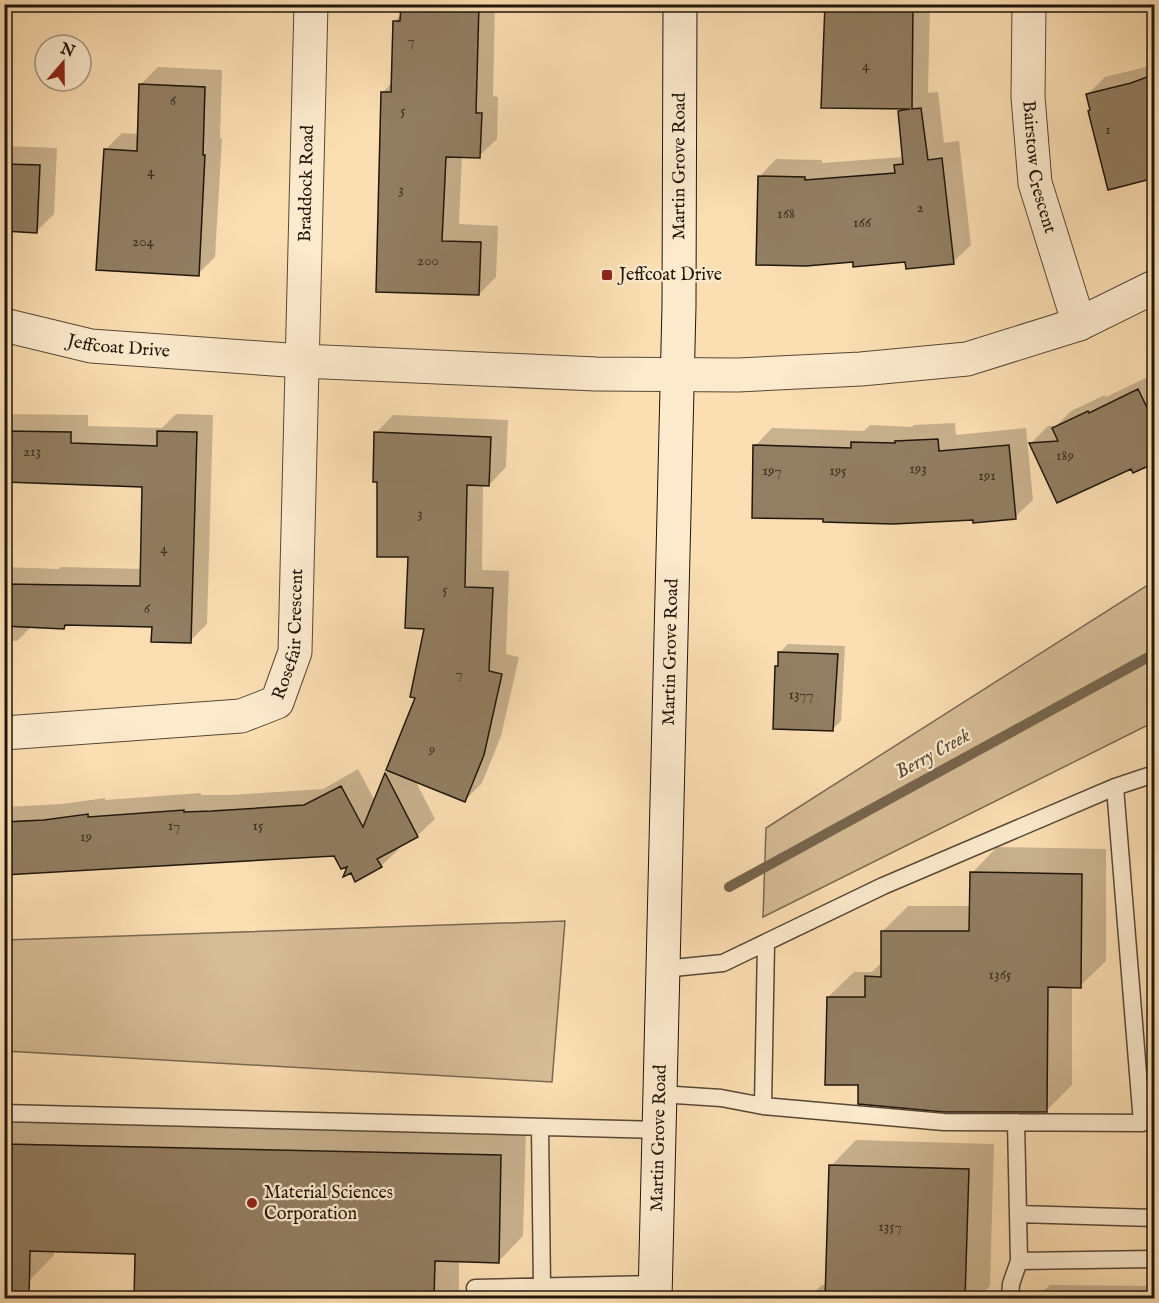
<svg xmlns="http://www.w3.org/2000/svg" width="1159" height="1303" viewBox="0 0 1159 1303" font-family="'IM FELL English',serif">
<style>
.green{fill:#d6bc96;stroke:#7b6950;stroke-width:1.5}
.shadow{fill:#0003}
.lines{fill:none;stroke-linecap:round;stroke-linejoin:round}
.stream{stroke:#77654d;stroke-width:10}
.building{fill:#927e62;stroke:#20160b;stroke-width:1.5}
.lane-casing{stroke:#574835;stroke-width:19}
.street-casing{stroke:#574835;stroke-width:35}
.secondary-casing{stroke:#20160b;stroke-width:35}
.lane{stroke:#fceacd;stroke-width:16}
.street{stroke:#fceacd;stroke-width:33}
.secondary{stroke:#fceacd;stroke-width:33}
.poi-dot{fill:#8f2418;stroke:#fceacd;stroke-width:2}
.labels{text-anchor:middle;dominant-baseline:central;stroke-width:4.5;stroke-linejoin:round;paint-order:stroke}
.number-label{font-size:15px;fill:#3c3021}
.street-label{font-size:18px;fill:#20160b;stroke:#fceacd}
.poi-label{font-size:18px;fill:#20160b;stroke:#fceacd;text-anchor:start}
.water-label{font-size:20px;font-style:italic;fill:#5a4b37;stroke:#fceacd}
</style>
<rect width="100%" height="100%" fill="#fbdeb2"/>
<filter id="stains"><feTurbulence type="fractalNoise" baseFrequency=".00333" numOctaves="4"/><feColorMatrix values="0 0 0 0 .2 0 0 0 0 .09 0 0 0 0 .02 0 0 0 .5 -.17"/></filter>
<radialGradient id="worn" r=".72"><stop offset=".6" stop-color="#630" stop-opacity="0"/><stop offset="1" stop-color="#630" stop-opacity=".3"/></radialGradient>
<path class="green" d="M 1154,581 L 1154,722 L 763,917 L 766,828 Z
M 565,921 L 552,1082 L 5,1051 L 5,940 Z"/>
<path class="shadow" d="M 402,4 L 495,4 L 493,96 L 498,97 L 497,139 L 479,156 L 462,156 L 459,224 L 498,226 L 496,277 L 479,294 L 378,290 L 382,93 L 393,82 L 394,22 L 402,14 Z
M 826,4 L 930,4 L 928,93 L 938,92 L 944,143 L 959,141 L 971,245 L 953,262 L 854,260 L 759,177 L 776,159 L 822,160 L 822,163 L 903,157 L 899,111 L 903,108 Z
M 1154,65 L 1154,171 L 1091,109 L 1087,95 L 1105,77 Z
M 158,67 L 222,70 L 220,138 L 222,139 L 215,257 L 198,274 L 105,150 L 122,133 L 139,134 L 141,84 Z
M 4,146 L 57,148 L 54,214 L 37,231 L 4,220 Z
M 1154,374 L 1154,461 L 1131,467 L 1031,443 L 1048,426 L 1056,426 L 1071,411 L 1105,395 L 1106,397 Z
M 4,414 L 88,415 L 88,426 L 162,428 L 176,414 L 213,415 L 207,624 L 190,641 L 153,625 L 68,623 L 64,627 L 32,626 L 17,641 L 4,640 L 4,567 L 59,569 L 61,567 L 142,569 L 144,486 L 4,465 Z
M 393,415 L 508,420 L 506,467 L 489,485 L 483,484 L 482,570 L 509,571 L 506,654 L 519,657 L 501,736 L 482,783 L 465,800 L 415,780 L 435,819 L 417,836 L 397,847 L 399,849 L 381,866 L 350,864 L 335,855 L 4,874 L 4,807 L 62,804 L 105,798 L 105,800 L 201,793 L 201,795 L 230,795 L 323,789 L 358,769 L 375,801 L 386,773 L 389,770 L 417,697 L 426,628 L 410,556 L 379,481 L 376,433 Z
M 955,423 L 956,435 L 1026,428 L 1033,500 L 1015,517 L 825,517 L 755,446 L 772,428 L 864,431 L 870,425 L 912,427 L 914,425 Z
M 788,644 L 845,646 L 841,721 L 832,730 L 777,667 L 779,664 L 780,652 Z
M 997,847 L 1106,849 L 1106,961 L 1080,986 L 1072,986 L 1072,1085 L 1046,1111 L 859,1084 L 828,997 L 854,972 L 872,972 L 883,961 L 883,931 L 908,906 L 971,906 L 972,873 Z
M 4,1119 L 526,1130 L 523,1236 L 498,1262 L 459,1260 L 459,1298 L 135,1298 L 136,1253 L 54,1250 L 54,1255 L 29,1281 L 4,1280 Z
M 856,1140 L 994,1144 L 990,1286 L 977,1298 L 808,1298 L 822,1285 L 827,1285 L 831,1166 Z
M 1050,1285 L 1154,1286 L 1154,1298 L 1036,1298 Z"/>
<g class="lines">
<path class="stream" d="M 729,887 L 1154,654"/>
</g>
<path class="building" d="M 401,4 L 479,4 L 476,113 L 482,113 L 480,158 L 446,157 L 442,241 L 481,242 L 479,295 L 376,292 L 381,92 L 391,92 L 393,21 L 400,21 Z
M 825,4 L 913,4 L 912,109 L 921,108 L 928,160 L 942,158 L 954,264 L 906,269 L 905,262 L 853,267 L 853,262 L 806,266 L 756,265 L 758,176 L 805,177 L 805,180 L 895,173 L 894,165 L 903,164 L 898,111 L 910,109 L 821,108 Z
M 1155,74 L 1155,178 L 1108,190 L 1088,111 L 1090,110 L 1086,94 L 1131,83 Z
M 139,84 L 205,87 L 203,155 L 205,155 L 199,276 L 96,270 L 104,149 L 137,151 Z
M 4,164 L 40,165 L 37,233 L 4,231 Z
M 1138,389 L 1155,424 L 1155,463 L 1133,473 L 1131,469 L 1057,503 L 1029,443 L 1058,441 L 1052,428 L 1088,411 L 1089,413 Z
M 6,431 L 71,432 L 71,443 L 157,446 L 157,431 L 197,432 L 191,643 L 151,642 L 152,627 L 65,625 L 64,629 L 4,626 L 4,584 L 140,586 L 142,487 L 5,482 Z
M 374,432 L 491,437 L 489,486 L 467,485 L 465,587 L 493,588 L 489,671 L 502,674 L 484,755 L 465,802 L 386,770 L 415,698 L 410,697 L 424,629 L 405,628 L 408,557 L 377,557 L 377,482 L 373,482 Z
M 938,439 L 939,451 L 1009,445 L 1016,519 L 973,523 L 973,520 L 893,524 L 823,522 L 823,519 L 752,518 L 753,445 L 851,448 L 851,442 L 895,443 L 895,441 Z
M 778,652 L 838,654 L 833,731 L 773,729 L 775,666 L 778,666 Z
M 385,773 L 418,837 L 377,859 L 382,867 L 355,882 L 351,873 L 343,877 L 347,867 L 341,869 L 334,856 L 4,875 L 4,822 L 44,820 L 88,814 L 88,817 L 184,810 L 184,812 L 212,811 L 304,805 L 341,786 L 363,827 Z
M 970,872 L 1082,874 L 1081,988 L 1048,987 L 1047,1112 L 944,1112 L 858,1104 L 858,1085 L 825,1085 L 827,997 L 865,997 L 865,976 L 881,977 L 881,931 L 969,931 Z
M 4,1144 L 501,1155 L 499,1263 L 435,1261 L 434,1299 L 134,1299 L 135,1254 L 30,1251 L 29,1299 L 4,1299 Z
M 829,1165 L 969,1169 L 965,1299 L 825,1299 Z"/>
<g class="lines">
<defs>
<path id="lane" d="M 1115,787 L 1154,774
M 663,969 L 723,963 L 883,886 L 1115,787 L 1142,1123 L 944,1122 L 763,1106
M 660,1094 L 721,1098 L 763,1106 L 766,943
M 4,1113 L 660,1130
M 540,1128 L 542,1287
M 1018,1214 L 1154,1218
M 1019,1261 L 1154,1259
M 475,1288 L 656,1284
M 1010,1298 L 1011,1284 L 1019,1261 L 1016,1122"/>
<g id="street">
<path id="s1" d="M 1029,4 L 1028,97 L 1035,183 L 1079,324"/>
<path id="s2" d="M 4,325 L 91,346 L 302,361 L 596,374 L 738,375 L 861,369 L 967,359 L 1079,324 L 1154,287"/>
<path id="s3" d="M 4,733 L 241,716 L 277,702 L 295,652 L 311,4"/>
</g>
<g id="secondary">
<path id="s4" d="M 655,1298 L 679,306 L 680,4"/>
</g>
</defs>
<use href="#lane" class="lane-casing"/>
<use href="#street" class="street-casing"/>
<use href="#secondary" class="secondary-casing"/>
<use href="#lane" class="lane"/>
<use href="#street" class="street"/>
<use href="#secondary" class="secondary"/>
</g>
<g class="poi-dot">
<rect x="601" y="269" width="12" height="12" rx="3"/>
<circle cx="252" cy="1203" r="6"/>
</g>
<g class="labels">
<g class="number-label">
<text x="411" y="40">7</text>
<text x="866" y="65">4</text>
<text x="173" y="100">6</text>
<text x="403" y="110">5</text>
<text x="1108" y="129">1</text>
<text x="151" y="171">4</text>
<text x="401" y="189">3</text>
<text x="920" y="207">2</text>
<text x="786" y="213">168</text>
<text x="862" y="222">166</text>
<text x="143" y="241">204</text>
<text x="428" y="260">200</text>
<text x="32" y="451">213</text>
<text x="1065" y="455">189</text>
<text x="918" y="468">193</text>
<text x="772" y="470">197</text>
<text x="838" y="470">195</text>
<text x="987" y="475">191</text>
<text x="420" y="513">3</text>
<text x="164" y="548">4</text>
<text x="445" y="589">5</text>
<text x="147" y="608">6</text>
<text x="459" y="673">7</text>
<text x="801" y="694">1377</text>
<text x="432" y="749">9</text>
<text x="174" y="825">17</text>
<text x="258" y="825">15</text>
<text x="86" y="836">19</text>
<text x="1000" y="974">1365</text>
<text x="890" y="1226">1357</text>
</g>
<g class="street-label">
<text stroke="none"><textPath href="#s4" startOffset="1132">Martin Grove Road</textPath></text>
<text stroke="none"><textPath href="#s1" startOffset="164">Bairstow Crescent</textPath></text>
<text stroke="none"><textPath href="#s3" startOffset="798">Braddock Road</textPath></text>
<text stroke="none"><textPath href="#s2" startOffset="117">Jeffcoat Drive</textPath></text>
<text stroke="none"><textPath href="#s3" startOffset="346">Rosefair Crescent</textPath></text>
<text stroke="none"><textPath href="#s4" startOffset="646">Martin Grove Road</textPath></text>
<text stroke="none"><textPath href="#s4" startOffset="160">Martin Grove Road</textPath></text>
</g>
<g class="poi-label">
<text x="619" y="275">Jeffcoat Drive</text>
<text x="264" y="1193">Material Sciences<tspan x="264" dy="21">Corporation</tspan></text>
</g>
<g class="water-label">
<text transform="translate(933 754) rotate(-29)">Berry Creek</text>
</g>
</g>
<rect width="1159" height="1303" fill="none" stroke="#fbdeb2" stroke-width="24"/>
<rect x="6" y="6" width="1147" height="1291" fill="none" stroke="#20160b" stroke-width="3"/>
<rect x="12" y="12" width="1135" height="1279" fill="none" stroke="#20160b" stroke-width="1.5"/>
<g transform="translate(63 63) rotate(20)"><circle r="28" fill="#fceacd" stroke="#a4957f" stroke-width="1.5"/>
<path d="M0-4.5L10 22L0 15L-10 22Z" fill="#8f2418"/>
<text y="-9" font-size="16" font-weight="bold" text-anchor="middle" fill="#20160b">N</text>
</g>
<rect width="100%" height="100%" filter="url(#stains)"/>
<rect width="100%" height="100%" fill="url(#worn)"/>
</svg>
